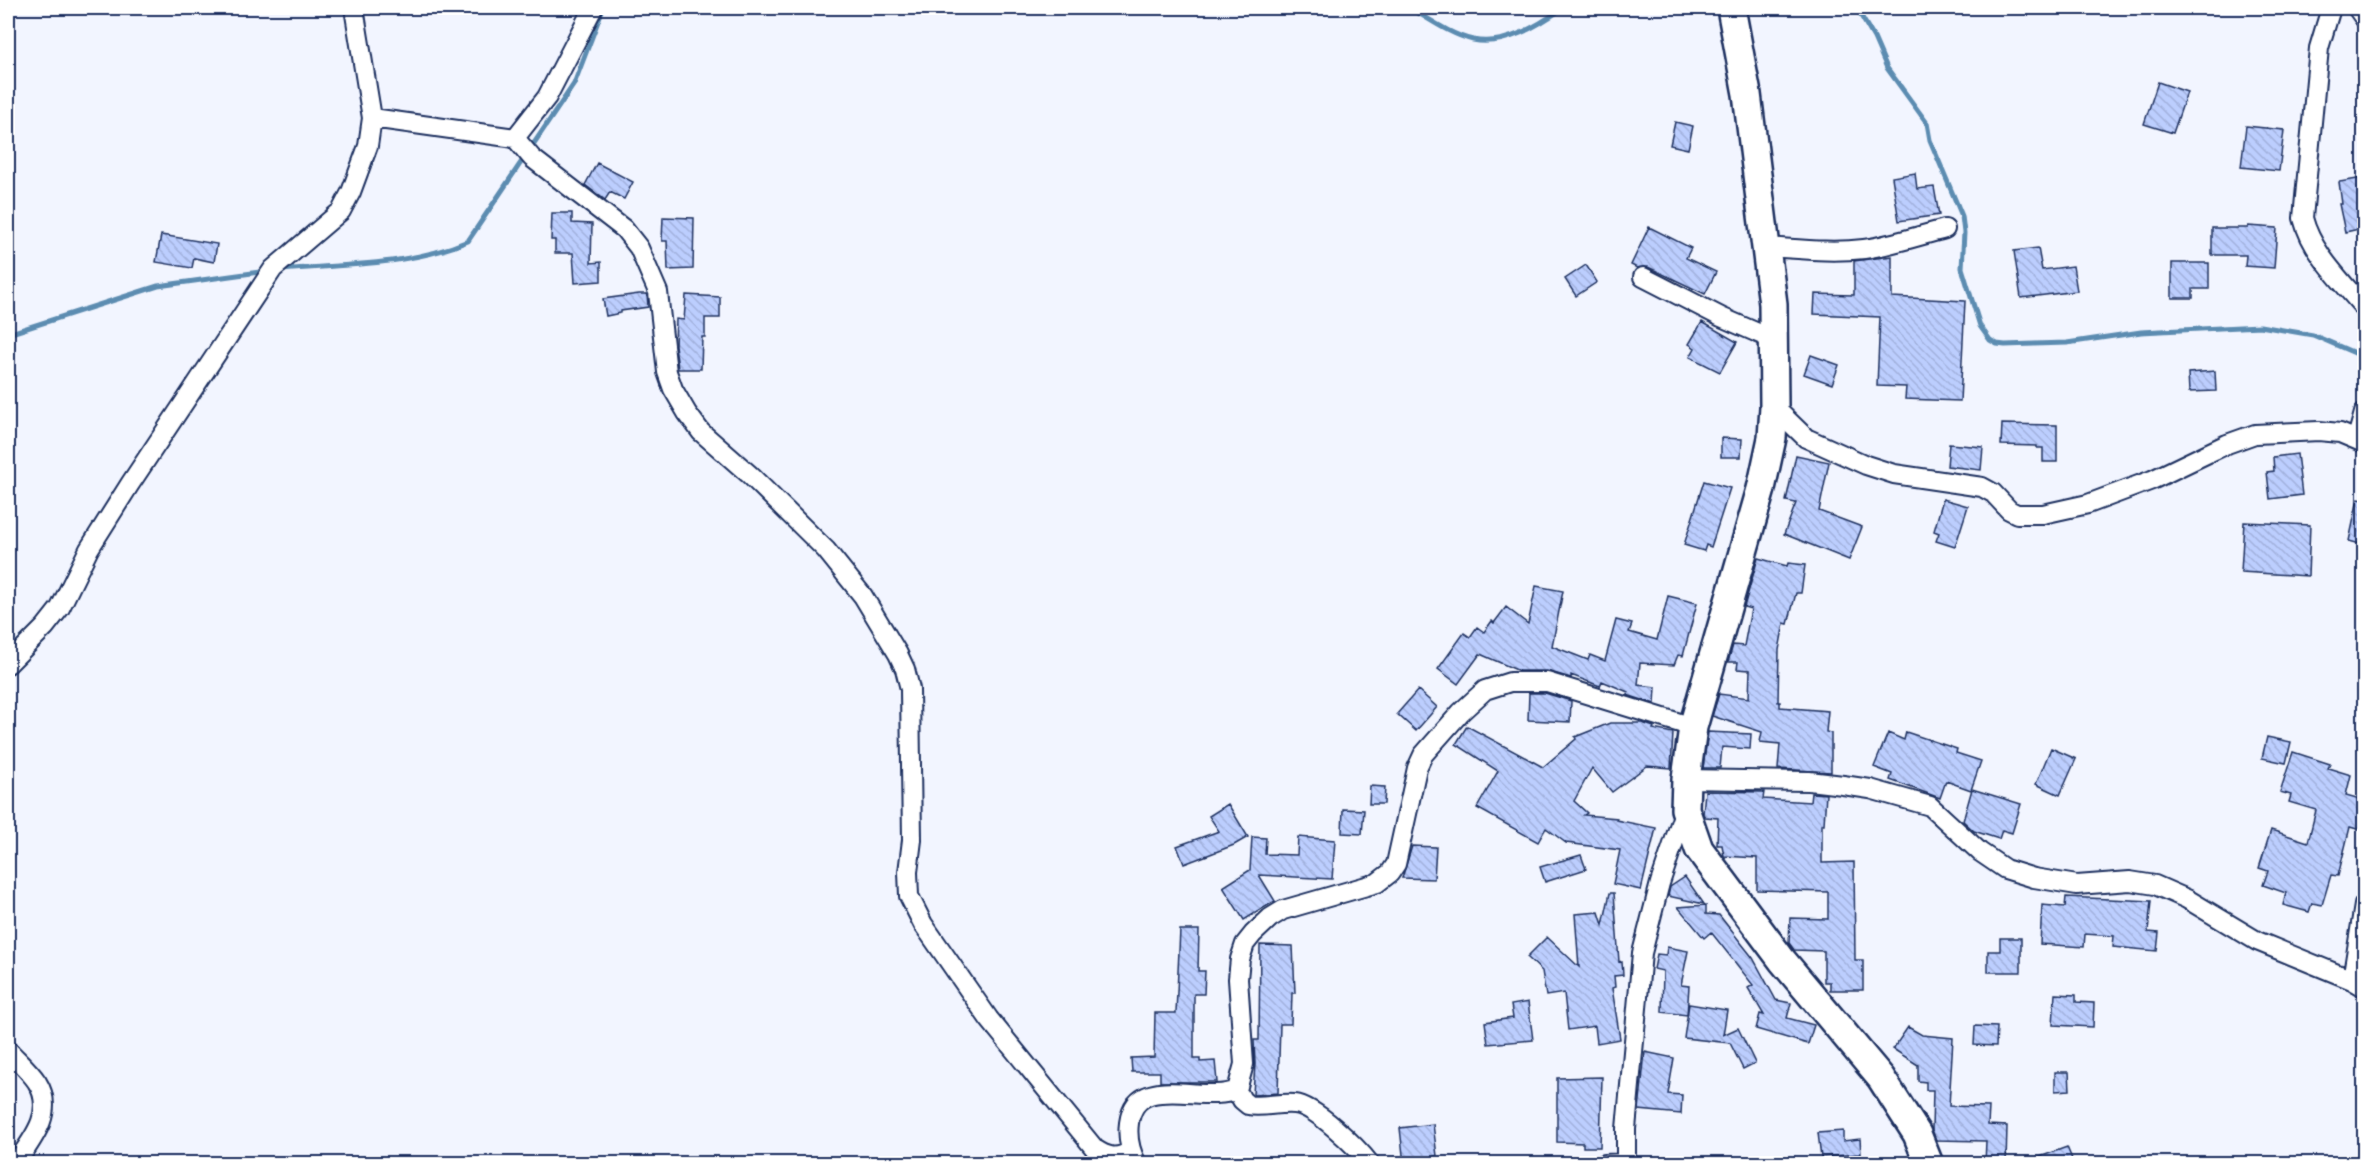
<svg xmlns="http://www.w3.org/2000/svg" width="2372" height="1171" viewBox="0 0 2372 1171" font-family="Mynerve,sans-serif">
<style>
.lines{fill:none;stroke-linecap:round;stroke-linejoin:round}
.stream{stroke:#5c8cb1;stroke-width:5}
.building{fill:url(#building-back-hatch);stroke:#1b2f5e;stroke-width:1.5}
.minor-casing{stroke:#1b2f5e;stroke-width:22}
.secondary-casing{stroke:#1b2f5e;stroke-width:32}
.minor{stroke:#fff;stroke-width:18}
.secondary{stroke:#fff;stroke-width:27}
</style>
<defs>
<pattern id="building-back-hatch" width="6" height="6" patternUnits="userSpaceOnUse" patternTransform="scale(1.5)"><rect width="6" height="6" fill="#bccefe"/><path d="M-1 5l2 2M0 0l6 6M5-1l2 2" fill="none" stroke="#a1b1dc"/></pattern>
</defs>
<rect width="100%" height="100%" fill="#f2f5ff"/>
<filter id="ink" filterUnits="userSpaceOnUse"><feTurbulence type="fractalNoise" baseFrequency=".0167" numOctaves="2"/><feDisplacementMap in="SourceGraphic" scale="12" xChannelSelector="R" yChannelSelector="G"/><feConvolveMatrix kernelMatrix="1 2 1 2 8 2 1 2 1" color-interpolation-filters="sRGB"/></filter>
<g filter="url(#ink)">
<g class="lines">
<path class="stream" d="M 1410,8 C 1429,19 1451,35 1473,40 C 1504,47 1539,25 1563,8
M 1853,8 L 1857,9 L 1874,38 L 1887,68 L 1927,123 L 1930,140 L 1962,216 L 1964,233 L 1962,268 L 1980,326 L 1990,340 L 1997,344 L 2005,345 L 2067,343 L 2141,332 L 2260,326 L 2313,335 L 2364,357
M 282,270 C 344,264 410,266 468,241 L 574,84 L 603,8
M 8,334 L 158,286 L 267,271"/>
</g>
<path class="building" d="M 2158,82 L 2187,92 L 2173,133 L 2144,124 Z
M 1675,122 L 1693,126 L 1688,149 L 1670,145 Z
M 2246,126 L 2284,130 L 2279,171 L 2241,167 Z
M 597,163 L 633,182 L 624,199 L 610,192 L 605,200 L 585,185 Z
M 1915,173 L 1917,189 L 1934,187 L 1939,215 L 1899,221 L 1892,177 Z
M 2364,178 L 2364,228 L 2345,232 L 2339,204 L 2342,204 L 2339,182 Z
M 552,213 L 572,213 L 572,223 L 592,224 L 591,263 L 601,262 L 601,281 L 575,283 L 573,253 L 555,253 L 555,240 L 551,240 Z
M 663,217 L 694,218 L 693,269 L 668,270 L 667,241 L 662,241 Z
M 2248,226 L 2277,228 L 2274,268 L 2245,266 L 2246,255 L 2212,255 L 2212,228 L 2248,228 Z
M 1649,227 L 1691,248 L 1686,258 L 1716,272 L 1705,294 L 1648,267 L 1637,268 L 1631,265 Z
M 161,235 L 217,244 L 214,262 L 194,258 L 192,268 L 156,262 Z
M 2038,248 L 2042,270 L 2073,266 L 2077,291 L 2021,298 L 2014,251 Z
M 1892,256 L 1892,297 L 1965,301 L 1960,401 L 1905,399 L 1906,387 L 1877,386 L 1880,317 L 1814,314 L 1815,294 L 1854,295 L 1854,261 Z
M 2172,263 L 2209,263 L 2209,289 L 2193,289 L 2193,298 L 2172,298 Z
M 1586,265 L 1597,282 L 1576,296 L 1565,279 Z
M 639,294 L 647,294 L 648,307 L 621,311 L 621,313 L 606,316 L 603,299 Z
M 686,295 L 720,297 L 720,318 L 705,318 L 705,337 L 702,337 L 701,369 L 678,369 L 675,345 L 676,319 L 684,320 Z
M 1702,322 L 1737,342 L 1720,372 L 1690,357 L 1695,348 L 1689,344 Z
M 1811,355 L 1839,365 L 1832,384 L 1804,374 Z
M 2215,371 L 2216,391 L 2189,392 L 2188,373 Z
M 2002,424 L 2057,425 L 2057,462 L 2043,462 L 2043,448 L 2037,448 L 2037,446 L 2001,445 Z
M 1721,438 L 1742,439 L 1741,457 L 1721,457 Z
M 1949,444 L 1983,447 L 1981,470 L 1947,466 Z
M 2297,454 L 2302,495 L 2270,499 L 2267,472 L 2274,471 L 2273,457 Z
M 1796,455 L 1829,462 L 1819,511 L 1862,527 L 1849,560 L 1784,534 L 1796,503 L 1786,501 Z
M 1704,481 L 1730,488 L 1711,547 L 1706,545 L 1704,551 L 1684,545 Z
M 1943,499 L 1968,506 L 1955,547 L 1936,541 L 1939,533 L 1934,531 Z
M 2358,499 L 2364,500 L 2364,545 L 2349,541 Z
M 2244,522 L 2310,525 L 2308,576 L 2241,572 Z
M 1758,558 L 1787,566 L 1788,563 L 1805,565 L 1801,593 L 1796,593 L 1788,624 L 1784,623 L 1779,650 L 1778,702 L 1780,702 L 1780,707 L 1828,711 L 1826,732 L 1831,733 L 1831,772 L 1778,769 L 1780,744 L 1760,742 L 1762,732 L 1712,716 L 1719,694 L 1749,698 L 1750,670 L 1737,669 L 1738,662 L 1728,662 L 1733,645 L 1744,646 L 1751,609 L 1744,607 Z
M 1536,586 L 1563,591 L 1552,646 L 1588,660 L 1590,655 L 1605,661 L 1616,620 L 1632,624 L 1629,632 L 1657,640 L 1668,596 L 1697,603 L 1683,656 L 1678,655 L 1674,665 L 1640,663 L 1638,685 L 1656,687 L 1655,704 L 1627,695 L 1628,692 L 1602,681 L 1600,686 L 1571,675 L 1571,678 L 1547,671 L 1519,671 L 1480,654 L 1458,684 L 1438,669 L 1464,633 L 1470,637 L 1477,627 L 1484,632 L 1492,621 L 1494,623 L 1506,607 L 1528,624 Z
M 1418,690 L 1437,707 L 1416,731 L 1397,714 Z
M 1529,693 L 1545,693 L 1571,701 L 1570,722 L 1528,720 Z
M 1610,723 L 1642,723 L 1654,727 L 1653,729 L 1673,733 L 1671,768 L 1647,766 L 1612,792 L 1592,768 L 1574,801 L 1587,813 L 1584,815 L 1617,818 L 1616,820 L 1656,828 L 1641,890 L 1613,884 L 1620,850 L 1566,843 L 1546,828 L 1538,842 L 1477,808 L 1498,771 L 1456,744 L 1467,726 L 1543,767 L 1576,739 L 1575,737 Z
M 1708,732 L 1751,734 L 1750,749 L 1722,747 L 1720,768 L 1703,768 Z
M 1906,732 L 1957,749 L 1956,753 L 1981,761 L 1971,790 L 1946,781 L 1940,798 L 1890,780 L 1892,774 L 1874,767 L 1888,733 L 1904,740 Z
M 2267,737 L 2291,742 L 2286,763 L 2262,758 Z
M 2051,748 L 2076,759 L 2060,795 L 2036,784 Z
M 2293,752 L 2330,764 L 2328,768 L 2351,775 L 2346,795 L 2364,800 L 2364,831 L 2350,827 L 2338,876 L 2331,875 L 2322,905 L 2312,903 L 2309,912 L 2283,905 L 2286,893 L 2263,885 L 2268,871 L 2259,868 L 2271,830 L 2308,842 L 2316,810 L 2289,802 L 2291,795 L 2280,792 Z
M 1370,786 L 1385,787 L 1384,804 L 1369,804 Z
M 1972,789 L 2021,804 L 2012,833 L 2002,830 L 1999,839 L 1974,831 L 1963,821 Z
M 1705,791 L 1764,792 L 1763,799 L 1810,802 L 1811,793 L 1826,794 L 1824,824 L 1822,824 L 1822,863 L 1854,862 L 1855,960 L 1863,960 L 1863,990 L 1830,990 L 1830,982 L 1824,982 L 1824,951 L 1794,950 L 1789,943 L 1790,918 L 1828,919 L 1828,892 L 1757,890 L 1757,858 L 1724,856 L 1722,845 L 1717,845 L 1718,818 L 1705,817 L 1703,814 Z
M 1228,804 L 1248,837 L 1234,845 L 1184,864 L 1177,846 L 1219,831 L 1209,816 Z
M 1343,809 L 1364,810 L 1362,834 L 1342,833 Z
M 1252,837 L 1266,838 L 1265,854 L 1297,855 L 1298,837 L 1335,840 L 1332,879 L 1259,875 L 1275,901 L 1244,920 L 1223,887 L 1250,870 Z
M 1412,846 L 1436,847 L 1434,879 L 1402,878 Z
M 1581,855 L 1586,869 L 1545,882 L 1540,867 Z
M 1685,877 L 1704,904 L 1668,896 L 1670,887 Z
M 1610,893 L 1614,893 L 1619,962 L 1622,961 L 1623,975 L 1614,976 L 1615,987 L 1612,988 L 1620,1039 L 1597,1043 L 1595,1026 L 1568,1030 L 1564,993 L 1546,996 L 1542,971 L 1527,957 L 1547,937 L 1579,967 L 1575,914 L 1599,912 L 1603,925 Z
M 2066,897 L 2151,901 L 2148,932 L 2159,933 L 2157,951 L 2113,947 L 2114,936 L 2085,934 L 2084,947 L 2040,944 L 2042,905 L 2065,907 Z
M 1706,905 L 1706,914 L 1719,915 L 1753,958 L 1776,1000 L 1791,1003 L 1787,1018 L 1814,1025 L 1808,1044 L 1756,1029 L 1760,1014 L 1764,1015 L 1748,988 L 1753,985 L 1711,932 L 1704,938 L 1678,907 Z
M 1180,930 L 1199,930 L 1198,971 L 1205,971 L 1204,994 L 1194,994 L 1194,1059 L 1200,1059 L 1200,1062 L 1215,1061 L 1217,1082 L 1160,1082 L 1160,1072 L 1132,1072 L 1131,1058 L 1154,1057 L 1155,1013 L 1176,1013 Z
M 2000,938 L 2021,938 L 2021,972 L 1988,972 L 1988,951 L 2000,951 Z
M 1260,945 L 1293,946 L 1295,993 L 1292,993 L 1291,1024 L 1280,1024 L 1278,1093 L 1254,1095 L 1253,1094 L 1255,1064 L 1254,1040 L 1259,1040 Z
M 1667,947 L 1688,951 L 1681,985 L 1689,986 L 1687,1015 L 1662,1012 L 1663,971 L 1654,969 L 1657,954 L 1666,955 Z
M 2055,994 L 2076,995 L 2076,1002 L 2094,1003 L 2093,1027 L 2053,1025 Z
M 1528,1002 L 1533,1040 L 1488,1044 L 1485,1022 L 1513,1018 L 1511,1005 Z
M 1689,1004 L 1727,1010 L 1723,1035 L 1738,1028 L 1755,1063 L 1743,1069 L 1730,1043 L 1684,1038 Z
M 1975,1026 L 1997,1027 L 1996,1046 L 1974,1045 Z
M 1908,1027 L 1922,1035 L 1953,1038 L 1949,1106 L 1989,1107 L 1988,1125 L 2007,1126 L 2006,1164 L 1985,1164 L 1986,1141 L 1936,1140 L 1932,1130 L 1933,1090 L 1926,1090 L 1926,1082 L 1918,1081 L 1918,1065 L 1893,1049 Z
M 1645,1052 L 1674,1058 L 1668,1094 L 1682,1095 L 1681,1114 L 1639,1110 Z
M 2055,1072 L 2069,1072 L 2070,1090 L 2055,1091 Z
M 1602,1077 L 1600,1147 L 1583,1147 L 1583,1143 L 1557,1142 L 1557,1078 Z
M 1433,1124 L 1437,1156 L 1427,1158 L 1428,1164 L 1404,1164 L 1400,1128 Z
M 1843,1131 L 1843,1141 L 1860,1139 L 1861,1154 L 1821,1157 L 1818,1133 Z
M 2067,1147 L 2074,1164 L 2026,1164 L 2026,1162 Z"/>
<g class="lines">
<defs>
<path id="minor" d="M 2331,8 L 2319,48 L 2303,218 C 2312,253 2341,280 2364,308
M 2357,8 L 2364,18
M 372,118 L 515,138 L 532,158 L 624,229 L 639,248 L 658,292 L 667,372 L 673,389 L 687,413 L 701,432 L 750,475 L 826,550 L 863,596 L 898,654 L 905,669 L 910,689 L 912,840 L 908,872 L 909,896 L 923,924 L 989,1019 L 1095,1149 C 1107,1157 1117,1160 1130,1151
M 515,138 L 547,97 L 593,8
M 1766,247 C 1799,249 1831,253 1864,249 C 1892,245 1918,236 1945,229
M 1643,277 L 1721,317 L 1774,340
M 1774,407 L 1806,438 L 1866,465 L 1894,474 L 1982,487 L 1993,493 L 2009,510 L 2017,514 L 2043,514 L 2088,504 L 2152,480 L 2227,444 L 2255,434 L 2319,431 L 2340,433 L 2364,443
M 2357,438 L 2364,413
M 8,664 L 45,627 L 60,608 L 89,549 L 130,484 L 273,269 L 341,211 L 351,192 L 368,146 L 372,118 L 354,8
M 1686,779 L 1809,781 L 1843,785 L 1870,789 L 1930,806 L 1980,852 L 2005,869 L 2034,878 L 2077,885 L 2130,881 L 2155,885 L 2187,899 L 2257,941 L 2352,980
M 2364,905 L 2352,980 L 2364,987
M 8,1050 C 17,1060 29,1070 37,1082 C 56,1112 32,1140 15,1164
M 1237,1090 L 1242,1100 L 1248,1105 C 1263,1108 1279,1102 1295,1104 C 1315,1106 1357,1147 1370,1164
M 1137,1164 C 1130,1151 1127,1138 1129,1123 C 1136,1070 1203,1105 1237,1090 L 1244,1064 L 1238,979 L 1240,959 L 1245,944 L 1253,934 L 1270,918 L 1283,910 L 1377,883 L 1390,873 L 1396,864 L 1417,768 L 1423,755 L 1461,712 L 1485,690 L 1510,682 L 1547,682 L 1693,727
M 1605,1164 L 1626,1163
M 1626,1164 L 1626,1129 L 1642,953 L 1660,883 L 1685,809"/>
<path id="secondary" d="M 1731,8 L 1747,94 L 1773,304 L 1774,407 L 1772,438 L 1761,489 L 1693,727 L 1686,779 L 1685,809 L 1699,849 L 1782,960 L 1881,1078 L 1917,1134 L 1929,1164"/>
</defs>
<use href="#minor" class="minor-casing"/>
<use href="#secondary" class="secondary-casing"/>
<use href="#minor" class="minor"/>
<use href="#secondary" class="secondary"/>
</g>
</g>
<rect width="2372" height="1171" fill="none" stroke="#fff" stroke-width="30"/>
<rect x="15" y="15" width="2342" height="1141" fill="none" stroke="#1b2f5e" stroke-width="2" filter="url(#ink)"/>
</svg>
